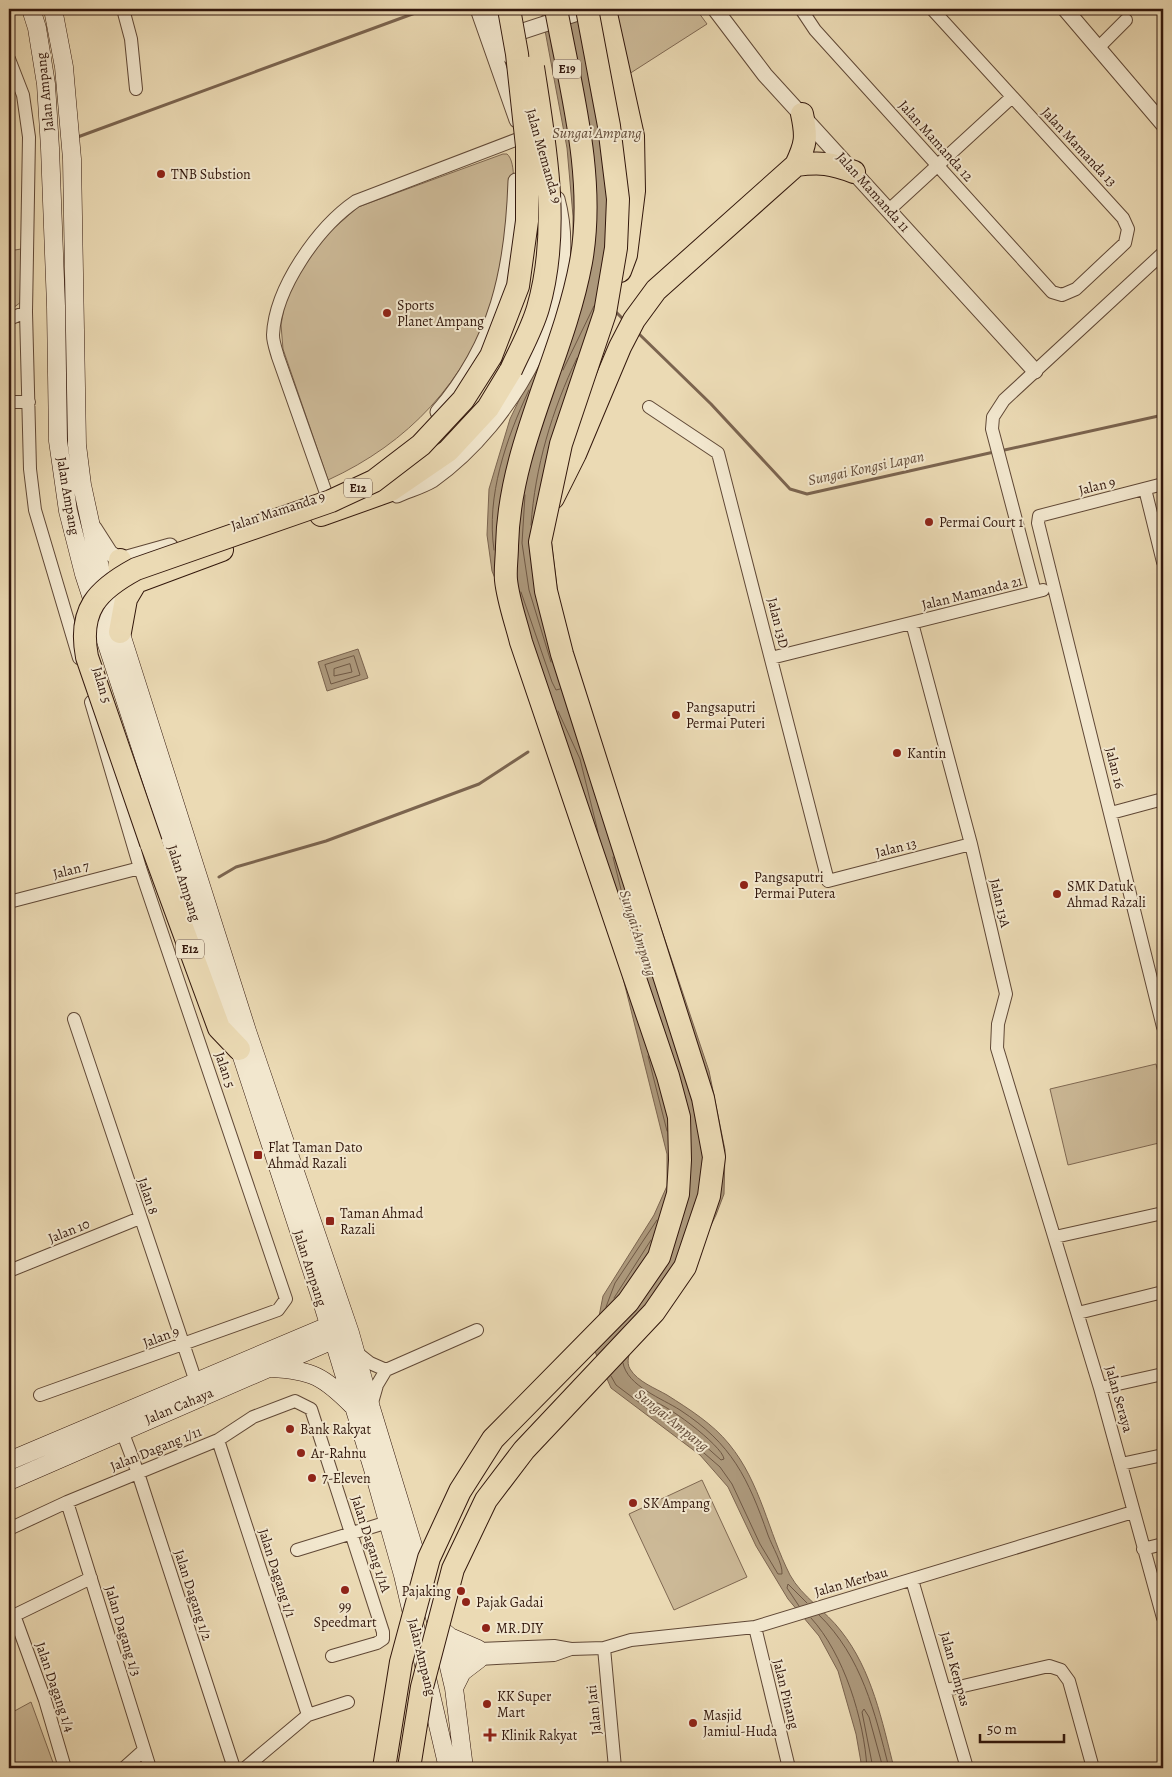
<svg xmlns="http://www.w3.org/2000/svg" width="1172" height="1777" viewBox="0 0 1172 1777" font-family="Alegreya,serif">
<style>
.green{fill:#ccb997;stroke:#7f6852}
.water{fill:#ac987b;stroke:#7b644f}
.lines{fill:none;stroke-linecap:round;stroke-linejoin:round}
.shore{stroke:#6f5844;stroke-width:1}
.stream{stroke:#7b644f;stroke-width:3}
.minor-casing{stroke:#604836;stroke-width:14}
.tertiary-casing{stroke:#604836;stroke-width:17}
.secondary-casing{stroke:#32170c;stroke-width:19}
.motorway-casing{stroke:#32170c;stroke-width:24}
.minor{stroke:#f2e7ce;stroke-width:12}
.tertiary{stroke:#f2e7ce;stroke-width:15}
.secondary{stroke:#f2e7ce;stroke-width:18}
.motorway{stroke:#ebdab4;stroke-width:22}
.tram{stroke:#32170c;stroke-width:1}
.motorway-bridge-casing{stroke:#32170c;stroke-width:24;stroke-linecap:butt}
.motorway-bridge{stroke:#ebdab4;stroke-width:22}
.poi-dot{fill:#8f2418;stroke:#f2e7ce;stroke-width:2}
.labels{text-anchor:middle;dominant-baseline:central;stroke-width:4;stroke-linejoin:round;paint-order:stroke}
.shield{fill:#f2e7ce;stroke:#6c5546;stroke-width:1}
.shield-label{font-size:12px;font-weight:bold;fill:#32170c}
.street-label{font-size:14px;fill:#32170c;stroke:#f2e7ce}
.poi-label{font-size:14px;fill:#32170c;stroke:#f2e7ce;text-anchor:start}
.water-label{font-size:15px;font-style:italic;fill:#634b38;stroke:#f2e7ce}
</style>
<rect width="100%" height="100%" fill="#ebdab4"/>
<filter id="stains"><feTurbulence type="fractalNoise" baseFrequency=".004" numOctaves="4"/><feColorMatrix values="0 0 0 0 .2 0 0 0 0 .09 0 0 0 0 .02 0 0 0 .5 -.17"/></filter>
<radialGradient id="worn" r=".72"><stop offset=".6" stop-color="#630" stop-opacity="0"/><stop offset="1" stop-color="#630" stop-opacity=".3"/></radialGradient>
<path class="green" d="M 616,9 L 696,9 L 707,24 L 629,74 Z
M 503,154 L 507,154 C 517,162 513,197 512,209 C 511,225 511,242 508,258 C 506,272 499,285 495,298 C 465,382 409,443 328,480 L 283,349 L 281,325 L 285,302 L 294,281 L 324,237 L 358,207 Z
M 21,249 L 21,302 L 9,311 L 9,251 Z
M 1156,1064 L 1163,1095 L 1163,1142 L 1068,1165 L 1050,1089 Z
M 702,1480 L 747,1577 L 674,1610 L 629,1514 Z
M 31,1702 L 55,1768 L 9,1768 L 9,1714 Z"/>
<path class="water" d="M 541,9 L 585,9 L 628,124 L 632,205 L 545,490 L 563,636 L 709,1071 L 725,1150 L 724,1194 L 716,1215 L 697,1254 L 632,1347 C 629,1354 626,1362 630,1369 C 638,1382 655,1388 667,1395 C 689,1409 713,1424 729,1444 C 761,1483 768,1532 790,1575 C 802,1597 826,1611 841,1631 C 872,1670 882,1721 894,1768 L 862,1768 L 856,1734 L 838,1671 L 819,1636 L 788,1599 L 756,1546 L 728,1487 L 700,1455 L 611,1388 L 593,1347 L 603,1296 L 654,1215 L 667,1186 L 667,1154 L 569,762 L 492,571 L 487,535 L 489,489 L 510,419 L 554,328 L 573,264 L 573,216 L 567,148 Z
M 358,649 L 368,678 L 327,691 L 318,662 Z"/>
<g class="lines">
<path class="shore" d="M 563,370 L 594,306
M 525,495 L 522,543 L 529,590 L 551,662
M 531,525 C 535,467 552,410 577,358
M 494,550 C 486,496 506,439 529,390
M 521,592 L 552,682 L 556,690 L 560,689
M 354,656 L 360,675 L 331,684 L 325,665 Z
M 350,664 L 352,672 L 334,676 L 334,669 Z
M 558,711 L 580,759 L 598,832
M 613,857 L 628,918
M 648,1056 L 667,1131
M 614,1298 L 651,1240
M 606,1307 L 615,1283 L 657,1220
M 611,1376 L 616,1385 L 689,1440 L 720,1467 L 732,1484 L 760,1544 L 778,1574 L 782,1574 C 783,1564 772,1546 768,1535 C 748,1478 732,1444 680,1410 C 663,1399 627,1386 623,1363
M 649,1400 C 662,1400 723,1446 724,1459 L 721,1460 L 693,1435 L 649,1404 Z
M 799,1606 L 787,1588 L 788,1584 L 807,1603
M 819,1615 C 862,1657 875,1713 889,1768
M 811,1618 C 844,1654 864,1719 867,1768
M 873,1768 L 862,1712 L 864,1709 L 869,1717 L 883,1768"/>
<path class="stream" d="M 75,138 L 426,9
M 614,310 L 625,321
M 637,332 L 711,404 L 790,489 L 807,494 L 994,452
M 1000,451 L 1163,415
M 219,877 L 236,867 L 326,841 L 479,784 L 528,752"/>
<defs>
<path id="minor" d="M 123,9 L 131,39 L 136,89
M 801,9 L 815,30 L 1052,292 L 1062,295 L 1076,289 L 1125,243 L 1128,229 L 1123,218 L 932,9
M 1098,48 L 1126,20
M 9,59 L 23,95 L 29,137 L 26,312 L 30,469 L 35,510 L 79,658
M 889,210 L 1012,97
M 9,319 L 26,312
M 9,402 L 29,402
M 649,407 L 718,453 L 828,881 L 971,844
M 1163,484 L 1039,516 L 1038,523 L 1163,1027
M 1145,489 L 1163,562
M 327,496 L 278,357 C 276,350 273,342 273,335 C 275,288 318,227 356,201 L 518,139
M 1035,592 L 992,429 L 993,417 L 1004,400 L 1163,253
M 912,623 L 971,844 L 1006,994 L 998,1024 L 997,1048 L 1100,1388 L 1163,1618
M 771,658 L 1043,590
M 1111,813 L 1163,799
M 9,902 L 140,868
M 74,1019 L 196,1382
M 1055,1237 L 1163,1213
M 9,1271 L 140,1218
M 1078,1313 L 1163,1292
M 356,1352 L 370,1363 L 386,1370 L 477,1330
M 1100,1388 L 1163,1374
M 40,1395 L 278,1310 L 286,1299 L 140,868 L 91,702
M 371,1406 L 377,1385 L 386,1370
M 122,1431 L 138,1473 L 234,1768
M 218,1440 L 308,1715
M 1121,1464 L 1163,1455
M 67,1502 L 150,1768
M 9,1529 L 67,1502 L 218,1440 L 253,1417 L 295,1401 L 311,1409 L 383,1632 L 383,1639 L 377,1643 L 332,1656
M 1143,1549 L 1163,1544
M 297,1550 L 388,1522
M 912,1580 L 967,1768
M 14,1615 L 45,1700 L 65,1768
M 9,1618 L 91,1578
M 755,1627 L 789,1768
M 604,1648 L 615,1768
M 446,1654 L 455,1650 L 554,1646 L 571,1649 L 604,1648 L 631,1640 L 755,1627 L 1133,1512
M 446,1654 L 456,1660 L 479,1659 L 554,1655 L 571,1649
M 946,1690 L 1049,1666 L 1061,1670 L 1069,1681 L 1093,1768
M 124,1768 L 144,1750
M 245,1768 L 308,1715 L 348,1702"/>
<path id="tertiary" d="M 478,9 L 517,120
M 493,9 L 510,56
M 715,9 L 765,75 L 1035,371
M 1065,9 L 1163,124
M 505,37 L 590,9
M 438,412 C 498,342 513,270 516,181
M 397,495 C 408,490 422,486 432,480 C 513,423 584,299 557,199
M 94,528 L 110,553 L 120,560 L 170,546"/>
<path id="secondary" d="M 31,9 L 37,28 L 46,84 L 50,148 L 56,306 L 58,441 L 68,511 L 84,574 L 320,1295 L 373,1469 L 403,1575 L 448,1768
M 53,9 L 64,67 L 72,159 L 77,445 L 82,485 L 100,568 L 247,1031 L 350,1333 L 371,1408 L 446,1654 L 454,1688 L 464,1768
M 272,1368 C 312,1370 324,1377 352,1405
M 9,1461 L 340,1321
M 9,1481 L 342,1336
M 438,1627 L 450,1637 L 478,1649
M 454,1688 L 462,1672 L 479,1659"/>
<path id="motorway" d="M 605,9 L 633,136 L 634,191 L 626,255 L 620,271
M 796,165 C 820,162 831,163 854,172
M 553,498 L 575,454 L 620,347 L 634,320 L 656,290 L 796,165 C 806,144 807,137 802,114
M 321,515 L 391,490 L 448,451 L 488,408 L 511,370
M 120,560 C 117,573 126,577 136,582
M 120,632 L 126,599 L 136,582 L 222,550
M 151,843 L 219,1028 L 239,1049"/>
</defs>
<use href="#minor" class="minor-casing"/>
<use href="#tertiary" class="tertiary-casing"/>
<use href="#secondary" class="secondary-casing"/>
<use href="#motorway" class="motorway-casing"/>
<use href="#minor" class="minor"/>
<use href="#tertiary" class="tertiary"/>
<use href="#secondary" class="secondary"/>
<use href="#motorway" class="motorway"/>
<path class="tram" d="M 344,1768 L 345,1767"/>
<defs>
<path id="motorway-bridge" d="M 511,370 C 520,350 532,329 538,308 C 561,229 545,145 533,67
M 151,843 L 87,657 C 78,610 97,590 136,569 L 331,501 L 374,481 L 421,445 L 463,400 L 491,356 L 518,286 L 527,221 L 527,146 L 517,54 L 509,9
M 384,1768 L 401,1662 L 429,1558 L 460,1491 L 493,1439 L 628,1302 L 659,1257 L 678,1194 L 680,1160 L 679,1117 L 668,1076 L 521,642 C 516,622 508,600 506,580 C 505,569 507,557 507,546 C 509,446 563,359 581,262 C 596,179 571,90 556,9
M 409,1768 L 422,1687 L 453,1569 L 486,1500 L 524,1450 L 654,1312 L 685,1267 L 709,1196 L 714,1157 L 703,1098 L 562,654 L 546,591 L 540,542 L 561,444 L 605,313 L 616,248 L 618,199 L 609,126 L 587,9"/>
</defs>
<use href="#motorway-bridge" class="motorway-bridge-casing"/>
<use href="#motorway-bridge" class="motorway-bridge"/>
</g>
<g class="poi-dot">
<circle cx="161" cy="174" r="5"/>
<circle cx="387" cy="313" r="5"/>
<circle cx="929" cy="522" r="5"/>
<circle cx="676" cy="715" r="5"/>
<circle cx="897" cy="753" r="5"/>
<circle cx="744" cy="885" r="5"/>
<circle cx="1057" cy="894" r="5"/>
<rect x="253" y="1150" width="10" height="10" rx="2.5"/>
<rect x="325" y="1216" width="10" height="10" rx="2.5"/>
<circle cx="290" cy="1429" r="5"/>
<circle cx="301" cy="1453" r="5"/>
<circle cx="312" cy="1478" r="5"/>
<circle cx="633" cy="1503" r="5"/>
<circle cx="345" cy="1590" r="5"/>
<circle cx="461" cy="1591" r="5"/>
<circle cx="466" cy="1602" r="5"/>
<circle cx="486" cy="1628" r="5"/>
<circle cx="487" cy="1704" r="5"/>
<circle cx="693" cy="1723" r="5"/>
<path d="M487.5 1727.5h5v5h5v5h-5v5h-5v-5h-5v-5h5z"/>
</g>
<g class="labels">
<g class="shield">
<rect x="553" y="59.5" width="28" height="19" rx="4"/>
<rect x="344" y="478.5" width="28" height="19" rx="4"/>
<rect x="176" y="939.5" width="28" height="19" rx="4"/>
</g>
<g class="shield-label">
<text x="567" y="69">E19</text>
<text x="358" y="488">E12</text>
<text x="190" y="949">E12</text>
</g>
<g class="street-label">
<text transform="translate(45 92) rotate(-96)">Jalan Ampang</text>
<text transform="translate(936 141) rotate(48)">Jalan Mamanda 12</text>
<text transform="translate(1079 147) rotate(47)">Jalan Mamanda 13</text>
<text transform="translate(544 156) rotate(74)">Jalan Memanda 9</text>
<text transform="translate(873 192) rotate(48)">Jalan Mamanda 11</text>
<text transform="translate(1097 486) rotate(-14)">Jalan 9</text>
<text transform="translate(68 496) rotate(80)">Jalan Ampang</text>
<text transform="translate(278 511) rotate(-18)">Jalan Mamanda 9</text>
<text transform="translate(972 593) rotate(-14)">Jalan Mamanda 21</text>
<text transform="translate(778 623) rotate(76)">Jalan 13D</text>
<text transform="translate(102 685) rotate(74)">Jalan 5</text>
<text transform="translate(1115 768) rotate(76)">Jalan 16</text>
<text transform="translate(896 848) rotate(-14)">Jalan 13</text>
<text transform="translate(71 870) rotate(-14)">Jalan 7</text>
<text transform="translate(184 883) rotate(72)">Jalan Ampang</text>
<text transform="translate(1000 903) rotate(77)">Jalan 13A</text>
<text transform="translate(225 1070) rotate(71)">Jalan 5</text>
<text transform="translate(148 1196) rotate(71)">Jalan 8</text>
<text transform="translate(69 1231) rotate(-22)">Jalan 10</text>
<text transform="translate(310 1268) rotate(72)">Jalan Ampang</text>
<text transform="translate(161 1337) rotate(-20)">Jalan 9</text>
<text transform="translate(1119 1399) rotate(74)">Jalan Seraya</text>
<text transform="translate(179 1406) rotate(-23)">Jalan Cahaya</text>
<text transform="translate(156 1449) rotate(-22)">Jalan Dagang 1/11</text>
<text transform="translate(371 1544) rotate(72)">Jalan Dagang 1/1A</text>
<text transform="translate(277 1573) rotate(72)">Jalan Dagang 1/1</text>
<text transform="translate(851 1582) rotate(-16)">Jalan Merbau</text>
<text transform="translate(193 1595) rotate(72)">Jalan Dagang 1/2</text>
<text transform="translate(123 1631) rotate(73)">Jalan Dagang 1/3</text>
<text transform="translate(422 1657) rotate(76)">Jalan Ampang</text>
<text transform="translate(955 1669) rotate(74)">Jalan Kempas</text>
<text transform="translate(55 1687) rotate(71)">Jalan Dagang 1/4</text>
<text transform="translate(786 1694) rotate(76)">Jalan Pinang</text>
<text transform="translate(594 1710) rotate(-96)">Jalan Jati</text>
</g>
<g class="poi-label">
<text x="171" y="174">TNB Substion</text>
<text x="397" y="305">Sports<tspan x="397" dy="16">Planet Ampang</tspan></text>
<text x="939" y="522">Permai Court 1</text>
<text x="686" y="707">Pangsaputri<tspan x="686" dy="16">Permai Puteri</tspan></text>
<text x="907" y="753">Kantin</text>
<text x="754" y="877">Pangsaputri<tspan x="754" dy="16">Permai Putera</tspan></text>
<text x="1067" y="886">SMK Datuk<tspan x="1067" dy="16">Ahmad Razali</tspan></text>
<text x="268" y="1147">Flat Taman Dato<tspan x="268" dy="16">Ahmad Razali</tspan></text>
<text x="340" y="1213">Taman Ahmad<tspan x="340" dy="16">Razali</tspan></text>
<text x="300" y="1429">Bank Rakyat</text>
<text x="311" y="1453">Ar-Rahnu</text>
<text x="322" y="1478">7-Eleven</text>
<text x="643" y="1503">SK Ampang</text>
<text x="451" y="1591" text-anchor="end">Pajaking</text>
<text x="476" y="1602">Pajak Gadai</text>
<text x="345" y="1606" text-anchor="middle">99<tspan x="345" dy="16">Speedmart</tspan></text>
<text x="496" y="1628">MR.DIY</text>
<text x="497" y="1696">KK Super<tspan x="497" dy="16">Mart</tspan></text>
<text x="703" y="1715">Masjid<tspan x="703" dy="16">Jamiul-Huda</tspan></text>
<text x="501" y="1735">Klinik Rakyat</text>
</g>
<g class="water-label">
<text x="597" y="133">Sungai Ampang</text>
<text transform="translate(866 468) rotate(-12)">Sungai Kongsi Lapan</text>
<text transform="translate(638 933) rotate(72)">Sungai Ampang</text>
<text transform="translate(672 1420) rotate(39)">Sungai Ampang</text>
</g>
</g>
<rect width="1172" height="1777" fill="none" stroke="#ebdab4" stroke-width="30"/>
<rect x="10" y="10" width="1152" height="1757" fill="none" stroke="#32170c" stroke-width="2.5"/>
<rect x="15" y="15" width="1142" height="1747" fill="none" stroke="#32170c"/>
<path d="M980 1734v8h84v-8" fill="none" stroke="#32170c" stroke-width="2.5"/>
<text x="987" y="1734" font-size="15" fill="#32170c" stroke="#f2e7ce" stroke-width="4" paint-order="stroke">50 m</text>
<rect width="100%" height="100%" filter="url(#stains)"/>
<rect width="100%" height="100%" fill="url(#worn)"/>
</svg>
